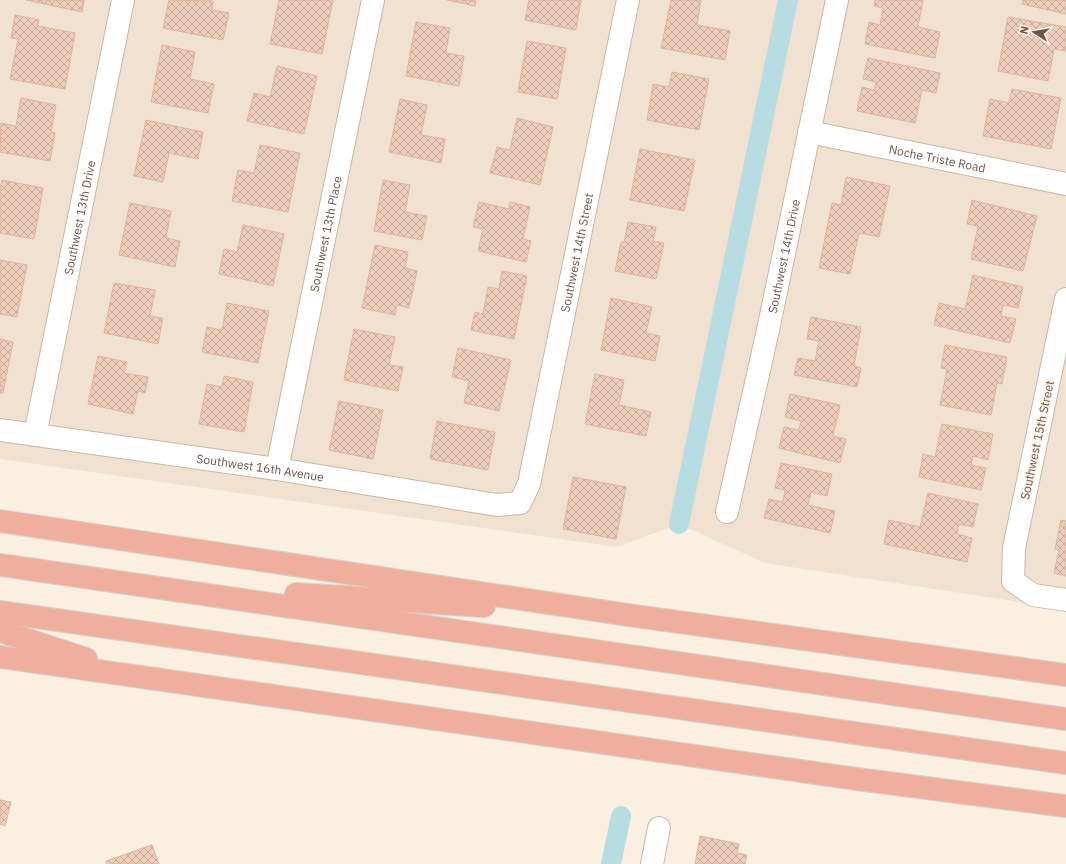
<svg xmlns="http://www.w3.org/2000/svg" width="1066" height="864" viewBox="0 0 1066 864" font-family="'IBM Plex Sans',sans-serif">
<style>
.residential{fill:#f1e1d0}
.lines{fill:none;stroke-linecap:round;stroke-linejoin:round}
.canal{stroke:#b7dde2;stroke-width:20}
.building{fill:url(#building-cross-hatch);stroke:#dfb49c}
.minor-casing{stroke:#c9b7a9;stroke-width:24}
.highway-casing{stroke:#d7d0cc;stroke-width:24}
.minor{stroke:#fff;stroke-width:22}
.highway{stroke:#f0af9c;stroke-width:22}
.labels{text-anchor:middle;dominant-baseline:central;stroke-width:3;stroke-linejoin:round;paint-order:stroke}
.street-label{font-size:12px;fill:#6f564a;stroke:#fef4e6}
</style>
<defs>
<pattern id="building-cross-hatch" width="8" height="8" patternUnits="userSpaceOnUse"><rect width="8" height="8" fill="#edcdbb"/><path d="M0 0l8 8M0 8l8-8" fill="none" stroke="#c4a99a"/></pattern>
</defs>
<rect width="100%" height="100%" fill="#faf0e1"/>
<path class="residential" d="M 0,0 L 787,0 L 786,6 L 788,0 L 1066,0 L 1066,609 L 765,563 L 679,524 L 616,547 L 0,459 Z"/>
<g class="lines">
<path class="canal" d="M 679,524 L 788,0
M 611,864 L 621,816"/>
</g>
<path class="building" d="M 26,0 L 84,0 L 82,12 Z
M 169,0 L 213,1 L 212,10 L 229,13 L 223,40 L 163,28 Z
M 279,0 L 333,0 L 322,54 L 270,44 Z
M 447,0 L 476,0 L 475,6 Z
M 529,0 L 581,0 L 576,30 L 525,20 Z
M 671,0 L 701,0 L 697,25 L 730,31 L 725,60 L 661,48 Z
M 875,0 L 923,0 L 918,27 L 940,32 L 935,58 L 865,44 L 869,22 L 880,25 L 883,8 L 874,6 Z
M 1023,0 L 1066,0 L 1066,14 L 1022,4 Z
M 15,15 L 39,20 L 38,26 L 75,33 L 65,89 L 10,79 L 18,39 L 11,38 Z
M 1008,17 L 1066,27 L 1066,51 L 1054,49 L 1048,81 L 998,71 Z
M 416,22 L 450,28 L 446,53 L 464,56 L 459,86 L 406,76 Z
M 527,41 L 566,48 L 557,99 L 518,92 Z
M 162,45 L 195,52 L 190,79 L 214,84 L 208,113 L 151,102 Z
M 868,58 L 940,73 L 936,93 L 922,90 L 915,123 L 857,111 L 862,87 L 874,90 L 876,82 L 863,79 Z
M 277,66 L 317,76 L 304,134 L 247,121 L 254,93 L 270,97 Z
M 672,72 L 709,79 L 699,130 L 647,120 L 653,84 L 669,87 Z
M 1012,89 L 1061,98 L 1051,149 L 983,136 L 990,99 L 1009,103 Z
M 21,98 L 56,105 L 51,132 L 55,133 L 50,161 L 0,152 L 1,123 L 16,126 Z
M 400,99 L 427,105 L 421,135 L 445,139 L 441,163 L 389,152 Z
M 517,118 L 553,127 L 540,185 L 490,173 L 497,147 L 510,150 Z
M 146,120 L 203,132 L 198,159 L 169,153 L 163,182 L 134,176 Z
M 260,145 L 300,153 L 288,212 L 232,201 L 238,170 L 254,173 Z
M 640,149 L 695,160 L 684,211 L 630,200 Z
M 846,177 L 890,186 L 879,237 L 859,233 L 850,274 L 819,268 L 832,203 L 841,205 Z
M 2,180 L 43,188 L 34,239 L 0,233 L 0,189 Z
M 383,180 L 410,185 L 405,212 L 427,216 L 422,240 L 374,231 Z
M 972,200 L 1037,216 L 1023,271 L 971,259 L 978,226 L 967,224 Z
M 479,202 L 509,209 L 510,202 L 530,207 L 523,239 L 531,241 L 526,262 L 478,251 L 483,229 L 473,227 Z
M 130,203 L 171,211 L 166,238 L 180,241 L 175,267 L 119,255 Z
M 628,222 L 656,227 L 653,241 L 664,243 L 656,279 L 615,271 L 621,242 L 624,243 Z
M 243,225 L 284,234 L 273,286 L 219,274 L 224,249 L 237,252 Z
M 375,245 L 408,252 L 405,268 L 417,271 L 409,308 L 397,305 L 395,315 L 362,308 Z
M 0,260 L 27,265 L 17,317 L 0,314 Z
M 502,271 L 527,276 L 514,339 L 471,330 L 475,312 L 483,314 L 488,287 L 499,289 Z
M 973,275 L 1023,287 L 1018,308 L 1003,305 L 1001,316 L 1016,319 L 1010,343 L 934,325 L 939,303 L 965,309 Z
M 114,283 L 155,290 L 150,316 L 163,318 L 158,344 L 104,333 Z
M 611,298 L 652,307 L 646,333 L 660,336 L 655,361 L 601,350 Z
M 227,303 L 269,311 L 258,363 L 202,352 L 207,327 L 222,330 Z
M 811,317 L 861,327 L 854,366 L 861,368 L 857,387 L 794,375 L 798,358 L 815,361 L 819,341 L 807,339 Z
M 354,329 L 395,337 L 389,365 L 403,367 L 398,391 L 344,380 Z
M 0,339 L 13,342 L 3,393 L 0,393 Z
M 945,345 L 1007,357 L 1002,384 L 997,383 L 991,415 L 940,405 L 947,369 L 941,368 Z
M 458,348 L 511,360 L 499,411 L 464,403 L 469,381 L 452,377 Z
M 98,356 L 127,362 L 124,373 L 148,377 L 145,393 L 138,391 L 133,414 L 88,404 Z
M 595,374 L 624,380 L 619,405 L 651,412 L 646,436 L 585,424 Z
M 224,376 L 253,382 L 244,432 L 199,424 L 207,384 L 222,387 Z
M 790,394 L 840,405 L 833,436 L 846,439 L 840,463 L 779,448 L 784,427 L 799,430 L 801,421 L 785,417 Z
M 339,401 L 383,410 L 373,459 L 329,450 Z
M 437,421 L 495,432 L 488,470 L 430,459 Z
M 942,424 L 993,434 L 988,460 L 973,456 L 971,465 L 986,468 L 981,490 L 919,477 L 923,454 L 935,457 Z
M 781,463 L 832,474 L 827,496 L 811,492 L 808,505 L 835,511 L 830,533 L 764,518 L 769,499 L 783,502 L 785,490 L 775,488 Z
M 573,477 L 626,487 L 616,539 L 563,529 Z
M 928,493 L 978,504 L 973,527 L 959,524 L 957,534 L 972,538 L 967,562 L 884,544 L 889,520 L 920,527 Z
M 1061,520 L 1066,521 L 1066,576 L 1054,573 L 1059,550 L 1055,549 Z
M 0,800 L 11,802 L 5,826 L 0,824 Z
M 700,836 L 739,844 L 737,853 L 747,855 L 745,864 L 695,864 Z
M 152,845 L 159,864 L 107,864 L 106,861 Z"/>
<g class="lines">
<defs>
<g id="minor">
<path id="s1" d="M 809,132 L 1066,184"/>
<path d="M 1066,299 L 1014,548 L 1013,581 L 1033,595 L 1066,600"/>
<path id="s2" d="M 0,430 L 277,469 L 497,505 L 520,503 L 529,484 L 628,0"/>
<path id="s3" d="M 35,435 L 123,0"/>
<path id="s4" d="M 277,469 L 373,0"/>
<path id="s5" d="M 727,512 L 768,330 L 837,0"/>
<path d="M 652,864 L 659,828"/>
</g>
<path id="highway" d="M 0,521 L 635,616 L 1066,675
M 0,565 L 1066,719
M 296,594 L 484,606
M 0,612 L 1066,763
M 0,631 L 86,659
M 0,657 L 857,779 L 1066,806"/>
</defs>
<use href="#minor" class="minor-casing"/>
<use href="#highway" class="highway-casing"/>
<use href="#minor" class="minor"/>
<use href="#highway" class="highway"/>
</g>
<g class="labels">
<g class="street-label">
<text stroke="none"><textPath href="#s1" startOffset="131">Noche Triste Road</textPath></text>
<text stroke="none"><textPath href="#s3" startOffset="222">Southwest 13th Drive</textPath></text>
<text stroke="none"><textPath href="#s4" startOffset="240">Southwest 13th Place</textPath></text>
<text stroke="none"><textPath href="#s2" startOffset="783">Southwest 14th Street</textPath></text>
<text stroke="none"><textPath href="#s5" startOffset="262">Southwest 14th Drive</textPath></text>
<text transform="translate(1037 440) rotate(-78)">Southwest 15th Street</text>
<text stroke="none"><textPath href="#s2" startOffset="263">Southwest 16th Avenue</textPath></text>
</g>
</g>
<g transform="translate(1034 32) rotate(282)" stroke="#fef4e6" stroke-width="3" paint-order="stroke">
<path d="M0-3L7 15L0 10L-7 15Z" fill="#6f564a"/>
<text y="-6" font-size="11" font-weight="bold" text-anchor="middle" fill="#6f564a">N</text>
</g>
</svg>
